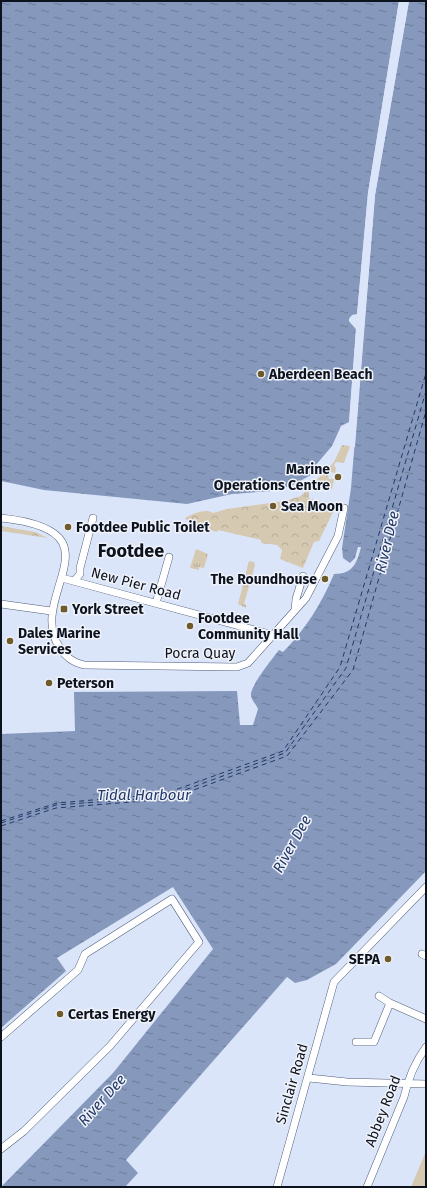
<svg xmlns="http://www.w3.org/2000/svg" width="427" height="1188" viewBox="0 0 427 1188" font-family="'Fira Sans',sans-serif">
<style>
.grass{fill:url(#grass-tufts)}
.park{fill:url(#park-crowns)}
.pitch{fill:#d5c9b1}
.water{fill:url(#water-ripples)}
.pier{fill:#dbe5fa}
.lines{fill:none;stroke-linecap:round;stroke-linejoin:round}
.ferry{stroke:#213868;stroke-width:1;stroke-dasharray:5 4;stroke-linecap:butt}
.minor-casing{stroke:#4f5e7a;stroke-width:8}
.minor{stroke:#fff;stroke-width:7}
.poi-dot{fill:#6f5a29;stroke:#eff2f9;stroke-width:1.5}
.labels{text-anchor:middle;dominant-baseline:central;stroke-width:3;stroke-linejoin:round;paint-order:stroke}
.poi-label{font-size:14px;font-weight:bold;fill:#0d131e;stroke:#eff2f9;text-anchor:start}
.street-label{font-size:14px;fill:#0d131e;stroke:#eff2f9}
.water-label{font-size:15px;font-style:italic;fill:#213868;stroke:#eff2f9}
.district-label{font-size:18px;font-weight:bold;fill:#0d131e;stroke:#eff2f9}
</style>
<defs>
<pattern id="grass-tufts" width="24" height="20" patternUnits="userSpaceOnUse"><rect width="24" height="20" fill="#d5c9b1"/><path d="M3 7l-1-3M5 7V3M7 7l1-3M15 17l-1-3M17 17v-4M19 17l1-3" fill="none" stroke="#b6ac98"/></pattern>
<pattern id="park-crowns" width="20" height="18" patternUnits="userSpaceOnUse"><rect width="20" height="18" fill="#d5c9b1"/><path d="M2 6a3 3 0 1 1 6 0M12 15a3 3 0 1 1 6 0" fill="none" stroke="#b6ac98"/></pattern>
<pattern id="water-ripples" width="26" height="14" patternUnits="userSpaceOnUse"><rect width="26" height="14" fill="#8699bd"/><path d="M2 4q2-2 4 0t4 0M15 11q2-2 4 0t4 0" fill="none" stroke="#6c7c99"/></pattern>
</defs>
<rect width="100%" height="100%" fill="#dbe5fa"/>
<path class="grass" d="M 342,445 L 350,446 L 344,463 L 336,462 L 334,465 L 336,468 L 335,473 L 331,472 L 328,475 L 329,479 L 334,479 L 332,489 L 317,488 L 312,486 L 309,489 L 309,499 L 301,496 L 334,462 Z
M 196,549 L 208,554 L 204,568 L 199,567 L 199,570 L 190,568 Z
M 249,561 L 254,562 L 255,565 L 244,604 L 246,605 L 246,608 L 238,604 Z"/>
<path class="park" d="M 301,496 L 336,506 L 319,541 L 314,542 L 303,568 L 280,559 L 282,550 L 277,545 L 261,543 L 261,540 L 218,530 L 217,532 L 210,530 L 210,528 L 189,522 L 185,518 C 193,514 205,508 213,513 L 227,509 L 285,501 Z
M 1,526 L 35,532 L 48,538 L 1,531 Z"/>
<path class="pitch" d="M 426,1151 L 426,1187 L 411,1187 Z"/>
<path class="water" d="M 1,1 L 399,1 L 368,193 L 357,315 L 350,317 L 349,321 L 356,329 L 349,422 L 341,426 L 332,446 L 315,466 L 311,475 L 293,485 L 272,491 L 232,494 L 187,504 L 44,490 L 1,481 Z
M 409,1 L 426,1 L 426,871 L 336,964 L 307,980 L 295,983 L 287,977 L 126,1160 L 138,1173 L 125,1187 L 1,1187 L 113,1073 L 213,949 L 173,887 L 57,958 L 66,971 L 1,1028 L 1,734 L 75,731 L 74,692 L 237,691 L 240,725 L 253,725 L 258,709 C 256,704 251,700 251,695 C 250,686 273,658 279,650 L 283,652 C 305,630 322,603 334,574 C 353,574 357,563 361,547 L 358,547 L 355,558 L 350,563 L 343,558 L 342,548 L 351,488 L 375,195 Z"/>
<path class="pier" d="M 399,1 L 401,1 L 370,193 L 359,315 L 351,319 L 358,329 L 351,422 L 349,424 L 356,329 L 349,321 L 349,319 L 352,315 L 357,314 L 368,193 Z
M 407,1 L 409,1 L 375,195 L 355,447 L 353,447 L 373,195 Z"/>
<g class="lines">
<path class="ferry" d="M 1,821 L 57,803 L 164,794 L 283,751 L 340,667 L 426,373
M 1,823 L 56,805 L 166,797 L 285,753 L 346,668 L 426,391
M 1,826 L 56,808 L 169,799 L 287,756 L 353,670 L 426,411"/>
<defs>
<path id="minor" d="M 1,518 C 126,531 24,596 60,648 C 66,657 72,662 84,665 L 237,667 L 248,663 L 306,598 L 338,536 L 344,508
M 62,578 L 273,635
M 74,581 L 80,574 L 80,568 L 93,518
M 156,603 L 169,557
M 1,604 L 51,611
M 295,610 L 296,599 L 303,576
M 422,954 L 426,956
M 379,996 L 390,1003
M 1,1037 L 78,970 L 85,954 L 172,899 L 199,942 L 110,1046 L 24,1131 L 1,1149
M 356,1042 L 374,1042 L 390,1003 L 426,1019
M 309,1078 L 347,1082 L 426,1084
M 277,1187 L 334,982 L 426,887
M 367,1187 L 404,1097 C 408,1079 415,1062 426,1047"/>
</defs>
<use href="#minor" class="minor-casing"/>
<use href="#minor" class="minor"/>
</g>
<g class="poi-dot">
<circle cx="261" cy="374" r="4"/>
<circle cx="338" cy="477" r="4"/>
<circle cx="273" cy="506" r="4"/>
<circle cx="68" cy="527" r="4"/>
<circle cx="325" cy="579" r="4"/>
<rect x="60" y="605" width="8" height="8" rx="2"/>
<circle cx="190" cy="626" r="4"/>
<circle cx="10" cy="641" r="4"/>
<circle cx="49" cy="683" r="4"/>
<circle cx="388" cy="959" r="4"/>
<circle cx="60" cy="1014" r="4"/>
</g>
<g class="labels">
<g class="poi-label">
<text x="269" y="374">Aberdeen Beach</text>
<text x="330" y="469" text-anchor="end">Marine<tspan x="330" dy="16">Operations Centre</tspan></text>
<text x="281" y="506">Sea Moon</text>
<text x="76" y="527">Footdee Public Toilet</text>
<text x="317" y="579" text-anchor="end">The Roundhouse</text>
<text x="72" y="609">York Street</text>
<text x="198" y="618">Footdee<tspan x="198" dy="16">Community Hall</tspan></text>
<text x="18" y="633">Dales Marine<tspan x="18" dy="16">Services</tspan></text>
<text x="57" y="683">Peterson</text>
<text x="380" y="959" text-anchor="end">SEPA</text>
<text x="68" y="1014">Certas Energy</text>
</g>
<g class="street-label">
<text transform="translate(136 584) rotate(15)">New Pier Road</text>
<text x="200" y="653">Pocra Quay</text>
<text transform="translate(292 1084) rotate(-74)">Sinclair Road</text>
<text transform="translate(383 1111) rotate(-69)">Abbey Road</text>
</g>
<g class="water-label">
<text transform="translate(387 542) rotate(-77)">River Dee</text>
<text x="144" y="795">Tidal Harbour</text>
<text transform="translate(292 844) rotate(-61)">River Dee</text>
<text transform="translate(102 1100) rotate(-48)">River Dee</text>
</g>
<g class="district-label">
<text x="131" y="551">Footdee</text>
</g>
</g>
<rect width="427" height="1188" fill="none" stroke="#0d131e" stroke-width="4"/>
</svg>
